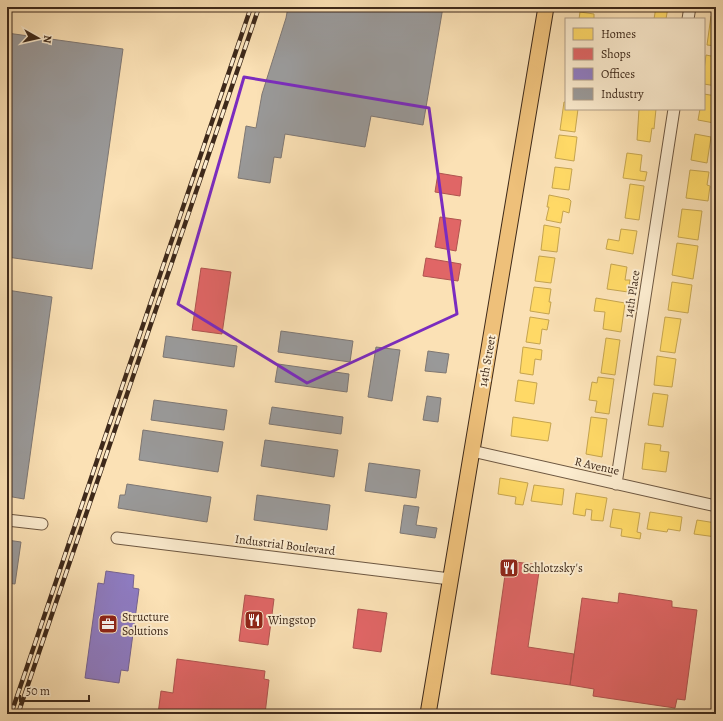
<svg xmlns="http://www.w3.org/2000/svg" width="723" height="721" viewBox="0 0 723 721" font-family="Alegreya,serif">
<style>
.homes{fill:#ffd966;stroke:#c5a44f}
.shops{fill:#e06666;stroke:#af544f}
.offices{fill:#8e7cc3;stroke:#766390}
.industry{fill:#999;stroke:#7e7773}
.lines{fill:none;stroke-linecap:round;stroke-linejoin:round}
.minor-casing{stroke:#6d5741;stroke-width:13}
.major-casing{stroke:#3e291a;stroke-width:17}
.minor{stroke:#fceccf;stroke-width:11}
.major{stroke:#eec07a;stroke-width:15}
.rail-casing{stroke:#3e291a;stroke-width:4.5}
.rail{stroke:#fceccf;stroke-width:3;stroke-dasharray:9;stroke-linecap:butt}
.marked{fill:none;stroke:#7b2cbf;stroke-width:3;stroke-linejoin:round}
.labels{text-anchor:middle;dominant-baseline:central;stroke-width:4;stroke-linejoin:round;paint-order:stroke}
.street-label{font-size:12px;fill:#3e291a;stroke:#fceccf}
.poi-label{font-size:12px;fill:#3e291a;stroke:#fceccf;text-anchor:start}
</style>
<rect width="100%" height="100%" fill="#fbe1b5"/>
<filter id="stains"><feTurbulence type="fractalNoise" baseFrequency=".005" numOctaves="4"/><feColorMatrix values="0 0 0 0 .2 0 0 0 0 .09 0 0 0 0 .02 0 0 0 .5 -.17"/></filter>
<radialGradient id="worn" r=".72"><stop offset=".6" stop-color="#630" stop-opacity="0"/><stop offset="1" stop-color="#630" stop-opacity=".3"/></radialGradient>
<path class="homes" d="M 656,7 L 668,7 L 666,19 L 654,19 Z
M 580,12 L 594,14 L 594,19 L 579,19 Z
M 711,16 L 716,17 L 716,46 L 707,45 Z
M 706,55 L 716,57 L 716,86 L 704,84 L 704,70 Z
M 704,94 L 716,96 L 714,123 L 698,120 L 700,109 L 704,109 Z
M 564,102 L 566,102 L 566,109 L 578,109 L 575,132 L 560,130 Z
M 639,109 L 656,109 L 654,129 L 652,128 L 650,142 L 637,140 Z
M 695,134 L 711,137 L 707,163 L 691,160 Z
M 559,135 L 577,137 L 574,161 L 555,158 Z
M 627,153 L 642,155 L 640,171 L 647,172 L 645,181 L 623,178 Z
M 555,167 L 572,169 L 569,190 L 552,188 Z
M 690,170 L 709,172 L 707,185 L 710,186 L 708,201 L 686,198 Z
M 630,184 L 644,186 L 639,220 L 625,218 Z
M 549,195 L 569,199 L 571,201 L 569,213 L 563,211 L 561,223 L 546,220 L 549,207 L 547,207 Z
M 682,209 L 702,211 L 698,240 L 678,237 Z
M 544,225 L 560,228 L 557,252 L 541,250 Z
M 621,229 L 637,231 L 633,254 L 606,249 L 608,239 L 619,241 Z
M 677,243 L 698,246 L 693,279 L 672,275 Z
M 539,256 L 555,258 L 551,283 L 535,281 Z
M 611,264 L 627,267 L 625,280 L 630,280 L 628,292 L 607,289 Z
M 672,282 L 692,285 L 688,313 L 668,310 Z
M 534,287 L 551,289 L 549,302 L 551,302 L 549,314 L 530,311 Z
M 596,298 L 625,303 L 621,332 L 603,329 L 605,312 L 594,311 Z
M 530,317 L 549,320 L 547,330 L 542,329 L 540,344 L 526,342 Z
M 665,317 L 681,319 L 675,353 L 660,351 Z
M 606,338 L 620,340 L 615,375 L 601,373 Z
M 523,347 L 542,350 L 541,360 L 535,359 L 533,375 L 520,373 Z
M 657,356 L 676,359 L 672,387 L 654,385 Z
M 598,377 L 614,379 L 609,414 L 595,412 L 597,401 L 589,400 L 592,382 L 597,383 Z
M 518,380 L 537,383 L 534,404 L 515,401 Z
M 653,393 L 668,395 L 663,427 L 648,425 Z
M 513,417 L 551,423 L 548,441 L 511,436 Z
M 591,417 L 607,419 L 602,457 L 586,454 Z
M 645,443 L 661,445 L 660,451 L 669,452 L 666,472 L 642,469 Z
M 500,478 L 528,483 L 523,505 L 515,504 L 516,497 L 498,494 Z
M 534,485 L 564,489 L 562,505 L 531,501 Z
M 576,493 L 607,498 L 603,521 L 591,520 L 592,510 L 586,509 L 585,516 L 573,514 Z
M 613,509 L 640,513 L 637,532 L 641,533 L 640,539 L 621,536 L 622,529 L 610,527 Z
M 650,512 L 682,517 L 680,531 L 668,529 L 667,532 L 647,529 Z
M 697,520 L 716,523 L 716,537 L 694,534 Z"/>
<path class="shops" d="M 438,173 L 462,177 L 460,196 L 435,192 Z
M 440,217 L 461,220 L 456,251 L 435,247 Z
M 426,258 L 461,264 L 458,281 L 423,276 Z
M 201,268 L 231,272 L 222,334 L 192,330 Z
M 507,561 L 540,565 L 528,647 L 574,654 L 570,685 L 491,674 Z
M 619,593 L 672,601 L 672,607 L 697,610 L 685,700 L 677,699 L 675,708 L 593,696 L 594,689 L 570,685 L 582,598 L 618,603 Z
M 245,595 L 274,599 L 268,645 L 239,641 Z
M 358,609 L 387,613 L 381,652 L 353,648 Z
M 177,659 L 265,671 L 264,679 L 269,680 L 265,714 L 158,714 L 161,691 L 173,693 Z"/>
<path class="offices" d="M 106,571 L 134,575 L 133,588 L 139,589 L 128,671 L 121,670 L 119,683 L 85,678 L 98,583 L 104,584 Z"/>
<path class="industry" d="M 288,7 L 443,7 L 423,125 L 371,116 L 365,147 L 285,134 L 281,158 L 274,157 L 270,183 L 238,178 L 246,126 L 256,128 L 262,94 L 286,18 Z
M 7,33 L 123,49 L 92,269 L 7,257 Z
M 7,290 L 52,297 L 24,499 L 7,496 Z
M 281,331 L 353,341 L 350,362 L 278,352 Z
M 166,336 L 237,346 L 234,367 L 163,357 Z
M 376,347 L 400,350 L 392,401 L 368,397 Z
M 428,351 L 449,354 L 446,373 L 425,371 Z
M 278,364 L 349,374 L 347,392 L 275,382 Z
M 427,396 L 441,398 L 438,422 L 423,420 Z
M 154,400 L 227,410 L 224,430 L 151,420 Z
M 272,407 L 343,417 L 341,434 L 269,424 Z
M 143,430 L 223,442 L 218,472 L 139,460 Z
M 265,440 L 338,450 L 334,477 L 261,466 Z
M 369,463 L 420,470 L 416,498 L 365,491 Z
M 127,484 L 211,497 L 207,522 L 118,508 L 120,495 L 125,495 Z
M 257,495 L 330,505 L 327,530 L 254,520 Z
M 404,505 L 419,507 L 416,525 L 437,528 L 435,538 L 400,533 Z
M 7,540 L 21,542 L 15,584 L 7,583 Z"/>
<g class="lines">
<defs>
<path id="minor" d="M 688,19 L 690,7
M 472,451 L 716,506
M 616,484 L 674,109
M 7,520 L 42,524
M 117,538 L 450,579"/>
<path id="major" d="M 428,714 L 546,7"/>
</defs>
<use href="#minor" class="minor-casing"/>
<use href="#major" class="major-casing"/>
<use href="#minor" class="minor"/>
<use href="#major" class="major"/>
<defs>
<path id="rail" d="M 11,714 L 251,7
M 18,714 L 259,7"/>
</defs>
<use href="#rail" class="rail-casing"/>
<use href="#rail" class="rail"/>
</g>
<path class="marked" d="M 244,77 L 429,108 L 457,314 L 307,383 L 178,304 Z"/>
<defs>
<symbol id="restaurant-square" viewBox="-11 -11 22 22"><rect x="-9" y="-9" width="18" height="18" rx="4" fill="#8f2418" stroke="#fceccf"/><path d="M-5-6h1v4h1v-4h1v4h1v-4h1v5L-1.5 .5V6h-2V.5L-5-1ZM5-6V6H3V1.5H1.5Q1.5-4 5-6Z" fill="#fff"/></symbol>
<symbol id="office-square" viewBox="-11 -11 22 22"><rect x="-9" y="-9" width="18" height="18" rx="4" fill="#8f2418" stroke="#fceccf"/><path d="M-6-3h4V-5.5h4V-3h4V5H-6ZM-1-4.5V-3h2v-1.5ZM-6 0V1H6V0Z" fill="#fff"/></symbol>
</defs>
<g fill-rule="evenodd">
<use href="#restaurant-square" x="498" y="557" width="22" height="22"/>
<use href="#restaurant-square" x="243" y="609" width="22" height="22"/>
<use href="#office-square" x="97" y="613" width="22" height="22"/>
</g>
<g class="labels">
<g class="street-label">
<text transform="translate(632 294) rotate(-81)">14th Place</text>
<text transform="translate(487 361) rotate(-80)">14th Street</text>
<text transform="translate(597 466) rotate(13)">R Avenue</text>
<text transform="translate(285 545) rotate(7)">Industrial Boulevard</text>
</g>
<g class="poi-label">
<text x="523" y="568">Schlotzsky's</text>
<text x="122" y="617">Structure<tspan x="122" dy="14">Solutions</tspan></text>
<text x="268" y="620">Wingstop</text>
</g>
</g>
<rect width="723" height="721" fill="none" stroke="#fbe1b5" stroke-width="24"/>
<rect x="8" y="8" width="707" height="705" fill="none" stroke="#3e291a" stroke-width="2"/>
<rect x="12" y="12" width="699" height="697" fill="none" stroke="#3e291a"/>
<rect x="565" y="18" width="140" height="92" fill="#fceccf" stroke="#b09e87"/>
<rect x="573" y="28" width="20" height="12" fill="#ffd966" stroke="#b09e87"/>
<text x="601" y="38" font-size="12" fill="#3e291a">Homes</text>
<rect x="573" y="48" width="20" height="12" fill="#e06666" stroke="#b09e87"/>
<text x="601" y="58" font-size="12" fill="#3e291a">Shops</text>
<rect x="573" y="68" width="20" height="12" fill="#8e7cc3" stroke="#b09e87"/>
<text x="601" y="78" font-size="12" fill="#3e291a">Offices</text>
<rect x="573" y="88" width="20" height="12" fill="#999999" stroke="#b09e87"/>
<text x="601" y="98" font-size="12" fill="#3e291a">Industry</text>
<g transform="translate(38 38) rotate(98)" stroke="#fceccf" stroke-width="3" paint-order="stroke">
<path d="M0-3L7 15L0 10L-7 15Z" fill="#3e291a"/>
<text y="-6" font-size="11" font-weight="bold" text-anchor="middle" fill="#3e291a">N</text>
</g>
<path d="M20 695v6h69v-6" fill="none" stroke="#3e291a" stroke-width="2"/>
<text x="26" y="695" font-size="12" fill="#3e291a" stroke="#fceccf" stroke-width="3" paint-order="stroke">50 m</text>
<rect width="100%" height="100%" filter="url(#stains)"/>
<rect width="100%" height="100%" fill="url(#worn)"/>
</svg>
